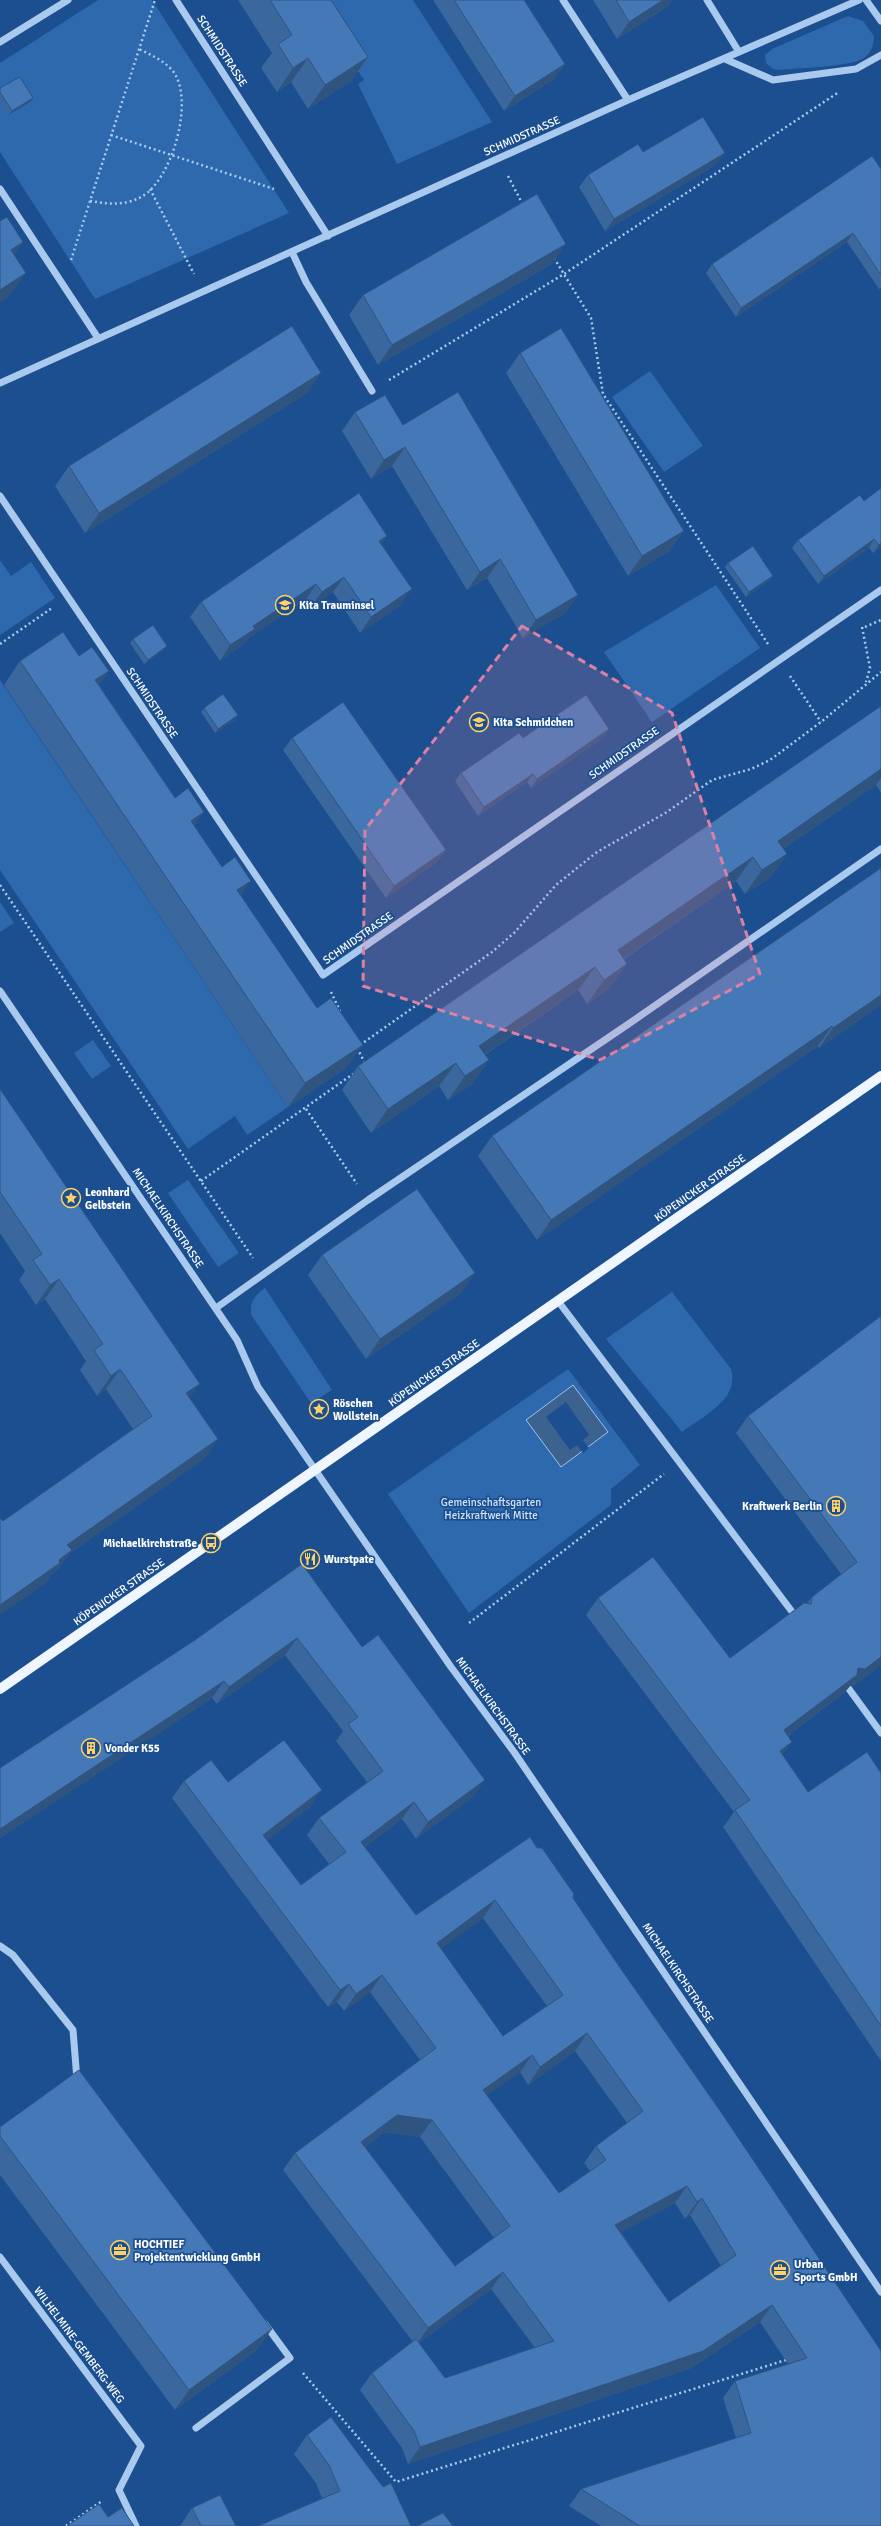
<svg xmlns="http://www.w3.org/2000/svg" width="881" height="2526" viewBox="0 0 881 2526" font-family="Signika,sans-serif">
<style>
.green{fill:#2e69ad}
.water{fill:#3c6290;stroke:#9cc4f0}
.pier{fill:#1b4f8f}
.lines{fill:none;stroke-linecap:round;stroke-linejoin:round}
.path{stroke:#a9c9ee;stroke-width:2.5;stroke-dasharray:2 3;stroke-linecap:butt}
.minor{stroke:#a9c9ee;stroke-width:7}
.major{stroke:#f0f6ff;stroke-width:10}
.wall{fill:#3a679d;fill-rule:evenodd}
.shaded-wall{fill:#305480}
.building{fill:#4478b7;stroke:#305480;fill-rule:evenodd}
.marked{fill:#dd80a5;fill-opacity:0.2;stroke:#dd80a5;stroke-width:3;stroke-dasharray:8 5;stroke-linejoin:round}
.labels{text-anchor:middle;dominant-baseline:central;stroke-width:3.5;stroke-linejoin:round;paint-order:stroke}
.street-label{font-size:11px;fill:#fff;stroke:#1b4f8f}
.poi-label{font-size:11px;font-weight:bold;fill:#fff;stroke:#1b4f8f;text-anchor:start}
.park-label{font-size:11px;fill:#cfe3fa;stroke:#1b4f8f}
</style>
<rect width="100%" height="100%" fill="#1b4f8f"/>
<path class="green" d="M 98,0 L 152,0 L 289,213 L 95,299 L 0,152 L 0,63 Z
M 311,0 L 413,0 L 492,122 L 397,164 L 358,84 L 364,80 Z
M 848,16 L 863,21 L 874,36 C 874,45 871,53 864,58 C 851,67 796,68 778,70 L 773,69 L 766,63 L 765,55 L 772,49 Z
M 650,371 L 703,446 L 664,472 L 612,397 Z
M 0,560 L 11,576 L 31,562 L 55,598 L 0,635 Z
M 716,585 L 760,648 L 652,722 L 604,652 Z
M 0,680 L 288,1107 L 247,1135 L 235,1116 L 188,1149 L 0,870 Z
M 0,902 L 14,923 L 0,932 Z
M 93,1040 L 111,1066 L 92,1079 L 74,1053 Z
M 188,1180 L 239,1253 L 218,1267 L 168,1193 Z
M 265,1288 L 332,1390 L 311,1403 L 252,1316 C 248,1303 255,1295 265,1288 Z
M 672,1292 L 731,1369 C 740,1400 703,1416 682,1432 L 606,1339 Z
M 568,1369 L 640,1465 L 611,1489 L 611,1505 L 469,1613 L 388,1494 Z"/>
<path class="water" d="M 573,1385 L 608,1432 L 561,1467 L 526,1420 Z"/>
<path class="pier" d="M 566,1402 L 589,1435 L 583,1440 L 589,1448 L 583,1453 L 577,1445 L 570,1450 L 546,1417 Z"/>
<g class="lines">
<path class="path" d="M 111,135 L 274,189
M 508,176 L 523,205
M 150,189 L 194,274
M 90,201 C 108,204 124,206 141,197 C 172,181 196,98 172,70 C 163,60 151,55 139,49
M 554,258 L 591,318 L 603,394 L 768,644
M 71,260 L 155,0
M 389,380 L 564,274 L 839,92
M 862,627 L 870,668 L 866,682
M 865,627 L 881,620
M 0,644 L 52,608
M 790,676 L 821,722
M 0,885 L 253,1258
M 331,992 L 340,1011
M 360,1045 L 492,952 L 514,933 L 556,885 L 597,852 L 667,812 L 712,780 L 751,769 L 770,760 L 821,722 L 881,672
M 357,1048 L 365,1063
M 306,1109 L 357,1184
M 201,1181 L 353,1074
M 469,1623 L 664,1474
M 303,2373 L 396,2482 L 786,2360
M 66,2526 L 102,2501"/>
<path class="minor" d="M 176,0 L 328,236
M 563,0 L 628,100
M 707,0 L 739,52
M 866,0 L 881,21
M 0,42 L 68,0
M 725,59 L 773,80 L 856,69 L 881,55
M 0,189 L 98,338
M 292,252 L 306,282 L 372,391
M 0,383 L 628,100 L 859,0
M 0,496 L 323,975 L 881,590
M 0,991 L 237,1340 L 258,1387 L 451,1667 L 514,1752 L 881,2292
M 558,1301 L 796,1617
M 216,1308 L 368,1200 L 627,1025 L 881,849
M 849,1689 L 881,1733
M 0,1946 L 13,1955 L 73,2030 L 77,2080
M 0,2257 L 141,2446 L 119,2490 L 136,2526
M 196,2428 L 290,2358 L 265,2324"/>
<path class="major" d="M 0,1689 L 881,1076"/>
</g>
<path class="wall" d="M 238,0 L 331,0 L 368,57 L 351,81 L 308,109 L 291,82 L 277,92 L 261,68 L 272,53 Z
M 433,0 L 524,0 L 565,64 L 554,79 L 504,111 Z
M 593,0 L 672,0 L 667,7 L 617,39 Z
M 0,88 L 30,102 L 8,115 L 0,101 Z
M 643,152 L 716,165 L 605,231 L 579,187 L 588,175 Z
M 881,169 L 881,288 L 879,289 L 847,242 L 736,317 L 706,273 L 712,264 Z
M 552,264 L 378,365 L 349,315 L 363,295 Z
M 520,353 L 670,551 L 628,576 L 506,373 Z
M 307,393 L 85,533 L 55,486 L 69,466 Z
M 355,412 L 403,425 L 578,595 L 565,613 L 523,638 L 487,578 L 467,590 L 392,466 L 371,479 L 342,431 Z
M 864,501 L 881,547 L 873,553 L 869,548 L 818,584 L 792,548 L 798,540 Z
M 387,536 L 381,544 L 401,605 L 360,633 L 333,592 L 311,607 L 306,599 L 250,637 L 244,644 L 220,661 L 190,617 L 201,602 Z
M 728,563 L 770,580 L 746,597 L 725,567 Z
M 133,639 L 164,650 L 144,664 L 130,643 Z
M 79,656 L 109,671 L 99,685 L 241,895 L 346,1068 L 288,1107 L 4,685 L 20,661 Z
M 881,706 L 881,793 L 876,785 L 783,849 L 787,854 L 770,878 L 745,894 L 736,881 L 624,959 L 610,988 L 587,1004 L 578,990 L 485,1055 L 489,1060 L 472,1084 L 448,1100 L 439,1086 L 371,1133 L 342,1090 L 358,1066 Z
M 204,708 L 235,720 L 215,733 L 201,712 Z
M 609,729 L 603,738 L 531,788 L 527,782 L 478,816 L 455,781 L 461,773 L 523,738 Z
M 292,738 L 446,850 L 437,862 L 386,898 L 283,750 Z
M 881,868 L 881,1005 L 819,1048 L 818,1046 L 537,1240 L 478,1156 L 492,1136 Z
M 0,1089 L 190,1398 L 218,1439 L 204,1459 L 69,1554 L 58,1570 L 52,1574 L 46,1583 L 3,1521 L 133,1429 L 106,1389 L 97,1396 L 80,1370 L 86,1361 L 45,1299 L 36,1305 L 19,1280 L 25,1271 L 0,1233 Z
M 322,1255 L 461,1293 L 366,1359 L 308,1275 Z
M 881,1316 L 881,1665 L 853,1686 L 850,1686 L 845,1692 L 788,1736 L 783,1755 L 808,1792 L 881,1773 L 881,2061 L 723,1827 L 734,1812 L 586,1615 L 598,1598 L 730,1658 L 807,1603 L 812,1597 L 841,1574 L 736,1433 L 748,1416 Z
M 302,1564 L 362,1647 L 473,1797 L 416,1839 L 402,1819 L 365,1847 L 416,1915 L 530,1837 L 573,1898 L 614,1959 L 723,2115 L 881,2526 L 601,2526 L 569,2506 L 581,2489 L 736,2438 L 723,2398 L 735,2381 L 788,2364 L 760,2322 L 691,2368 L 408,2464 L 402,2448 L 360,2390 L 372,2373 L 413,2342 L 283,2170 L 295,2153 L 420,2060 L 370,1992 L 344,2011 L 337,2002 L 328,2007 L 172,1798 L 184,1781 L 228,1782 L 310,1807 L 267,1840 L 301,1885 L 329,1864 L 307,1835 L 319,1818 L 367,1782 L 336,1741 L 343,1731 L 285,1655 L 217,1704 L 212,1698 L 0,1838 L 0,1768 L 195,1640 ZM 483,1918 L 547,2006 L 503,2036 L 440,1949 ZM 575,2051 L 627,2123 L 596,2146 L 584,2163 L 590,2171 L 559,2193 L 487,2095 L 520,2072 L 528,2085 ZM 385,2132 L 420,2137 L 494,2238 L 455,2266 L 365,2147 ZM 675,2203 L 685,2219 L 690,2215 L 721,2266 L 669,2302 L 621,2232 ZM 491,2289 L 535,2348 L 445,2378 L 419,2343 Z
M 0,2127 L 258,2349 L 175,2410 L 0,2175 Z
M 307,2435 L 411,2526 L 322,2498 L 316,2483 L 294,2454 Z
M 192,2508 L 236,2526 L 180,2526 Z"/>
<path class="shaded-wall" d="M 663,0 L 672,0 L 667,7 L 617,39 L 629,22 Z
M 368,57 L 351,81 L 308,109 L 325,85 Z
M 308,58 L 291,82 L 277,92 L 293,68 Z
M 565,64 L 554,79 L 504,111 L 515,96 Z
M 33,98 L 30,102 L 8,115 L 12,111 Z
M 725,153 L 716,165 L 605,231 L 614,219 Z
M 853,233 L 847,242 L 736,317 L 741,308 Z
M 23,242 L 7,266 L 11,250 Z
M 566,244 L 552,264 L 378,365 L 392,345 Z
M 26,273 L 9,297 L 0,303 L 0,290 Z
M 321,373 L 307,393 L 85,533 L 99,513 Z
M 405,447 L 392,466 L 371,479 L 384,460 Z
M 684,531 L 670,551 L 628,576 L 642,556 Z
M 387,536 L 377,551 L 379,541 Z
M 874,539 L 869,548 L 818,584 L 824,576 Z
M 881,543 L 881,547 L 873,553 L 879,545 Z
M 500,559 L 487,578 L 467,590 L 480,572 Z
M 773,576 L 770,580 L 746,597 L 749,592 Z
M 344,577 L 333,592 L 311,607 L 322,592 Z
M 316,584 L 306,599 L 250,637 L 244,644 L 220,661 L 230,645 L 253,626 Z
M 412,589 L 401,605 L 360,633 L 371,617 Z
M 578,595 L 565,613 L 523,638 L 536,620 Z
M 167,646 L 164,650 L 144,664 L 148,660 Z
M 109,671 L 92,695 L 95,680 Z
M 238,715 L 235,720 L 215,733 L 218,729 Z
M 609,729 L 603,738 L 531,788 L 537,779 Z
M 881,769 L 881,778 L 876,785 L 761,864 L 778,841 Z
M 533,774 L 527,782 L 478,816 L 484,807 Z
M 204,812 L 188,836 L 191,821 Z
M 446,850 L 437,862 L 386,898 L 394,886 Z
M 787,854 L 770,878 L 745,894 L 762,870 Z
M 753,857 L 736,881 L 601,974 L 618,950 Z
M 251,881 L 234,904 L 237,890 Z
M 627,964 L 610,988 L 587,1004 L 604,980 Z
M 595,967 L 578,990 L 462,1070 L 479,1046 Z
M 881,995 L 881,1005 L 819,1048 L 833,1028 Z
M 832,1026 L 818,1046 L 537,1240 L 551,1220 Z
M 363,1045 L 346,1068 L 288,1107 L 305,1083 Z
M 489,1060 L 472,1084 L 448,1100 L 465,1076 Z
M 456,1063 L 439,1086 L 371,1133 L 388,1109 Z
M 475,1273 L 461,1293 L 366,1359 L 380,1339 Z
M 59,1279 L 45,1299 L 36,1305 L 50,1285 Z
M 120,1369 L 106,1389 L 97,1396 L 111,1376 Z
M 200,1384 L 185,1404 L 186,1393 Z
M 218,1439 L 204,1459 L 69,1554 L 58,1570 L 52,1574 L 46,1583 L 0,1615 L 0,1605 L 67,1545 Z
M 297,1638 L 285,1655 L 217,1704 L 229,1687 Z
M 881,1657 L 881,1665 L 853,1686 L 850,1686 L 845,1692 L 772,1748 L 784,1730 L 858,1668 Z
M 224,1681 L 212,1698 L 0,1838 L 0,1829 Z
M 792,1742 L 780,1759 L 780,1751 Z
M 485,1780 L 473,1797 L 416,1839 L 428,1822 Z
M 322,1790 L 310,1807 L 251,1853 L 263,1835 Z
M 414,1802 L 402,1819 L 349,1859 L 361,1842 Z
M 495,1900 L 483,1918 L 425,1961 L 437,1943 Z
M 382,1975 L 370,1992 L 344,2011 L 356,1994 Z
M 349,1984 L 337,2002 L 328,2007 L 340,1990 Z
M 587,2033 L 575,2051 L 528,2085 L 540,2067 Z
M 532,2055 L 520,2072 L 471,2107 L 483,2090 Z
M 397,2115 L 432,2120 L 420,2137 L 385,2132 L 349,2160 L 361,2142 Z
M 687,2186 L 675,2203 L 603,2242 L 615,2225 Z
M 702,2198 L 690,2215 L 685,2219 L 697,2202 Z
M 503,2272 L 491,2289 L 416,2345 L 428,2328 Z
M 772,2305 L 760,2322 L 691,2368 L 408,2464 L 420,2447 Z
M 272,2329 L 258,2349 L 175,2410 L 189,2390 Z"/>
<path class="building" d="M 270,0 L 331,0 L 368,57 L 325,85 L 308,58 L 293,68 L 278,44 L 292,35 Z
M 454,0 L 524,0 L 565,64 L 515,96 Z
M 616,0 L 663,0 L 629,22 Z
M 20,77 L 33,98 L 12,111 L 0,92 L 0,88 Z
M 703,117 L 725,153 L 614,219 L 588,175 L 638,144 L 643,152 Z
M 872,156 L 881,169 L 881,275 L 853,233 L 741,308 L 712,264 Z
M 537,194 L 566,244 L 392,345 L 363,295 Z
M 7,217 L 23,242 L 11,250 L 26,273 L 0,290 L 0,221 Z
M 292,326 L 321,373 L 99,513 L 69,466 Z
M 561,328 L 684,531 L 642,556 L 520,353 Z
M 458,392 L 578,595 L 536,620 L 500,559 L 480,572 L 405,447 L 384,460 L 355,412 L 385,395 L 403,425 Z
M 881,488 L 881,543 L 879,545 L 874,539 L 824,576 L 798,540 L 860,495 L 864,501 Z
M 359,493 L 387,536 L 379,541 L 412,589 L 371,617 L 344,577 L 322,592 L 316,584 L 253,626 L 255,629 L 230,645 L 201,602 Z
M 753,546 L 773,576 L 749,592 L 728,563 Z
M 153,625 L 167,646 L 148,660 L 133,639 Z
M 63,632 L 79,656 L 92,647 L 109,671 L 95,680 L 175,798 L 188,788 L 204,812 L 191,821 L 222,867 L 235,857 L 251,881 L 237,890 L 317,1008 L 331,998 L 363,1045 L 305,1083 L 20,661 Z
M 223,694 L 238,715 L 218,729 L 204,708 Z
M 586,695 L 609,729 L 537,779 L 533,774 L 484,807 L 461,773 L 519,733 L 523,738 Z
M 343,702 L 446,850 L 394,886 L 292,738 Z
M 881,706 L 881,769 L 778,841 L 787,854 L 762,870 L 753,857 L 618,950 L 627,964 L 604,980 L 595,967 L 479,1046 L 489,1060 L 465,1076 L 456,1063 L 388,1109 L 358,1066 Z
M 881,868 L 881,995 L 833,1028 L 832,1026 L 551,1220 L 492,1136 Z
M 0,1089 L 200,1384 L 186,1393 L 218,1439 L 67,1545 L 72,1550 L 59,1560 L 60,1563 L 0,1605 L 0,1518 L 3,1521 L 152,1416 L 120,1369 L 111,1376 L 94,1350 L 103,1344 L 59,1279 L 50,1285 L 33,1260 L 42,1254 L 0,1192 Z
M 417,1189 L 475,1273 L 380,1339 L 322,1255 Z
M 881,1316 L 881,1657 L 865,1669 L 858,1668 L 857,1675 L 784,1730 L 792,1742 L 780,1751 L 808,1792 L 867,1752 L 881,1773 L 881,2026 L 735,1810 L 750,1800 L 598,1598 L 653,1557 L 730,1658 L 804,1603 L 811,1604 L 812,1597 L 857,1562 L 748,1416 Z
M 302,1564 L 362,1647 L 378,1635 L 485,1780 L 428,1822 L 414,1802 L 361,1842 L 416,1915 L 530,1837 L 537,1848 L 542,1848 L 574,1894 L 573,1898 L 614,1959 L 723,2115 L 881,2351 L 881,2526 L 640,2526 L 581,2489 L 751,2433 L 735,2381 L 807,2358 L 772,2305 L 703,2351 L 420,2447 L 414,2431 L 372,2373 L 416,2339 L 445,2378 L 554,2341 L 503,2272 L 428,2328 L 295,2153 L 436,2048 L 382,1975 L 356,1994 L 349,1984 L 340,1990 L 184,1781 L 211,1760 L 228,1782 L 284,1740 L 322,1790 L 263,1835 L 301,1885 L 346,1852 L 319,1818 L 383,1771 L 348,1724 L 358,1717 L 297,1638 L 229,1687 L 224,1681 L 0,1829 L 0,1768 L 195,1640 ZM 495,1900 L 563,1995 L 503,2036 L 437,1943 ZM 587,2033 L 643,2111 L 596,2146 L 606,2160 L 559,2193 L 483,2090 L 532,2055 L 540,2067 ZM 397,2115 L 432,2120 L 510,2226 L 455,2266 L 361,2142 ZM 687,2186 L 697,2202 L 702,2198 L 736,2255 L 669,2302 L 615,2225 Z
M 79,2070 L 272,2329 L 189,2390 L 0,2136 L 0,2127 Z
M 331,2417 L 383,2487 L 391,2483 L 411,2526 L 258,2526 L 340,2491 L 329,2465 L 307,2435 Z
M 220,2495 L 236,2526 L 201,2526 L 192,2508 Z
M 99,2504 L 108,2517 L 122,2508 L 134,2526 L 67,2526 Z
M 443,2513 L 453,2526 L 417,2526 Z"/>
<path class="marked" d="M 522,626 L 672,713 L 760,974 L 600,1060 L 363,986 L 365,830 Z"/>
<defs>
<symbol id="school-ring" viewBox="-11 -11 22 22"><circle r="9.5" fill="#1b4f8f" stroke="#ffd166" stroke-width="1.5"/><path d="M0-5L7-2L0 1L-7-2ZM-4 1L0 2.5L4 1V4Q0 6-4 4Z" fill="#ffd166"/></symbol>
<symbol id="sight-ring" viewBox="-11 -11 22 22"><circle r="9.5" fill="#1b4f8f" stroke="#ffd166" stroke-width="1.5"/><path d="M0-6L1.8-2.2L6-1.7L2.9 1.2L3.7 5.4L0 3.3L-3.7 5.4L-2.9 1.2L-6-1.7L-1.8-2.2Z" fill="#ffd166"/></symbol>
<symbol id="building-ring" viewBox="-11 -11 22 22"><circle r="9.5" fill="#1b4f8f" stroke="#ffd166" stroke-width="1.5"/><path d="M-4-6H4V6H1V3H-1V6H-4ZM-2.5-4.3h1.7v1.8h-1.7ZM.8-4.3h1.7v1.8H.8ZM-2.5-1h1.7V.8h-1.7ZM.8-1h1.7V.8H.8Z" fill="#ffd166"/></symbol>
<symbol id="bus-ring" viewBox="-11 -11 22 22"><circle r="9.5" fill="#1b4f8f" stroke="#ffd166" stroke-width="1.5"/><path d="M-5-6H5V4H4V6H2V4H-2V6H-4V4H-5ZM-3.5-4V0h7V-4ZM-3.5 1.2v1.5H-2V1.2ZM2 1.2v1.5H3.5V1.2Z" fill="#ffd166"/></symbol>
<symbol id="restaurant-ring" viewBox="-11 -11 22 22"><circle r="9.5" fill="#1b4f8f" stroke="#ffd166" stroke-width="1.5"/><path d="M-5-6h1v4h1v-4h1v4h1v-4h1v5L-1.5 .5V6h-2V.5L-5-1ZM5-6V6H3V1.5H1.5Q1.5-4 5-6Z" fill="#ffd166"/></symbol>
<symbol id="office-ring" viewBox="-11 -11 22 22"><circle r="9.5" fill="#1b4f8f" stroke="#ffd166" stroke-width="1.5"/><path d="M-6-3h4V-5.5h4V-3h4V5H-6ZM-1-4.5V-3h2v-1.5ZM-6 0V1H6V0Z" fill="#ffd166"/></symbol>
</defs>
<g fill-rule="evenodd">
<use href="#school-ring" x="274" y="594" width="22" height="22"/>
<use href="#school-ring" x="468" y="711" width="22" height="22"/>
<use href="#sight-ring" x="60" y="1187" width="22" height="22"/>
<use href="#sight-ring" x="308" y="1398" width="22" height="22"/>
<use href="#building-ring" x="825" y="1495" width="22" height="22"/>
<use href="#bus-ring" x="200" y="1532" width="22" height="22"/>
<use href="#restaurant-ring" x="299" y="1548" width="22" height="22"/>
<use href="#building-ring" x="80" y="1737" width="22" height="22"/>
<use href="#office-ring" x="109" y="2239" width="22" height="22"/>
<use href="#office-ring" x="769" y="2259" width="22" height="22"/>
</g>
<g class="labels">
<g class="street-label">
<text transform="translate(222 51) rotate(57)">SCHMIDSTRASSE</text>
<text transform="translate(522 136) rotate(-24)">SCHMIDSTRASSE</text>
<text transform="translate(152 703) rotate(56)">SCHMIDSTRASSE</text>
<text transform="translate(624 753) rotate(-35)">SCHMIDSTRASSE</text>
<text transform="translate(358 938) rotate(-35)">SCHMIDSTRASSE</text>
<text transform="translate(700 1188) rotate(-35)">KÖPENICKER STRASSE</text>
<text transform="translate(168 1218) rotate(56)">MICHAELKIRCHSTRASSE</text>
<text transform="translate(434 1373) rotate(-35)">KÖPENICKER STRASSE</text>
<text transform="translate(119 1592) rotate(-35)">KÖPENICKER STRASSE</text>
<text transform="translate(493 1706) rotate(54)">MICHAELKIRCHSTRASSE</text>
<text transform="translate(678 1973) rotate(56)">MICHAELKIRCHSTRASSE</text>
<text transform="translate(79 2345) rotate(53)">WILHELMINE-GEMBERG-WEG</text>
</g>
<g class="poi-label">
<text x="299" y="605">Kita Trauminsel</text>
<text x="493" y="722">Kita Schmidchen</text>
<text x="85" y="1192">Leonhard<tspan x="85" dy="13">Gelbstein</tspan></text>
<text x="333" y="1403">Röschen<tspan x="333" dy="13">Wollstein</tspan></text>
<text x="822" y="1506" text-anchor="end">Kraftwerk Berlin</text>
<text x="197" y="1543" text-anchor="end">Michaelkirchstraße</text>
<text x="324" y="1559">Wurstpate</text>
<text x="105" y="1748">Vonder K55</text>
<text x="134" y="2244">HOCHTIEF<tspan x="134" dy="13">Projektentwicklung GmbH</tspan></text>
<text x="794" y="2264">Urban<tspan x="794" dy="13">Sports GmbH</tspan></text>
</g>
<g class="park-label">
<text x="491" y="1502">Gemeinschaftsgarten<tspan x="491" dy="13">Heizkraftwerk Mitte</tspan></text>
</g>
</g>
</svg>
